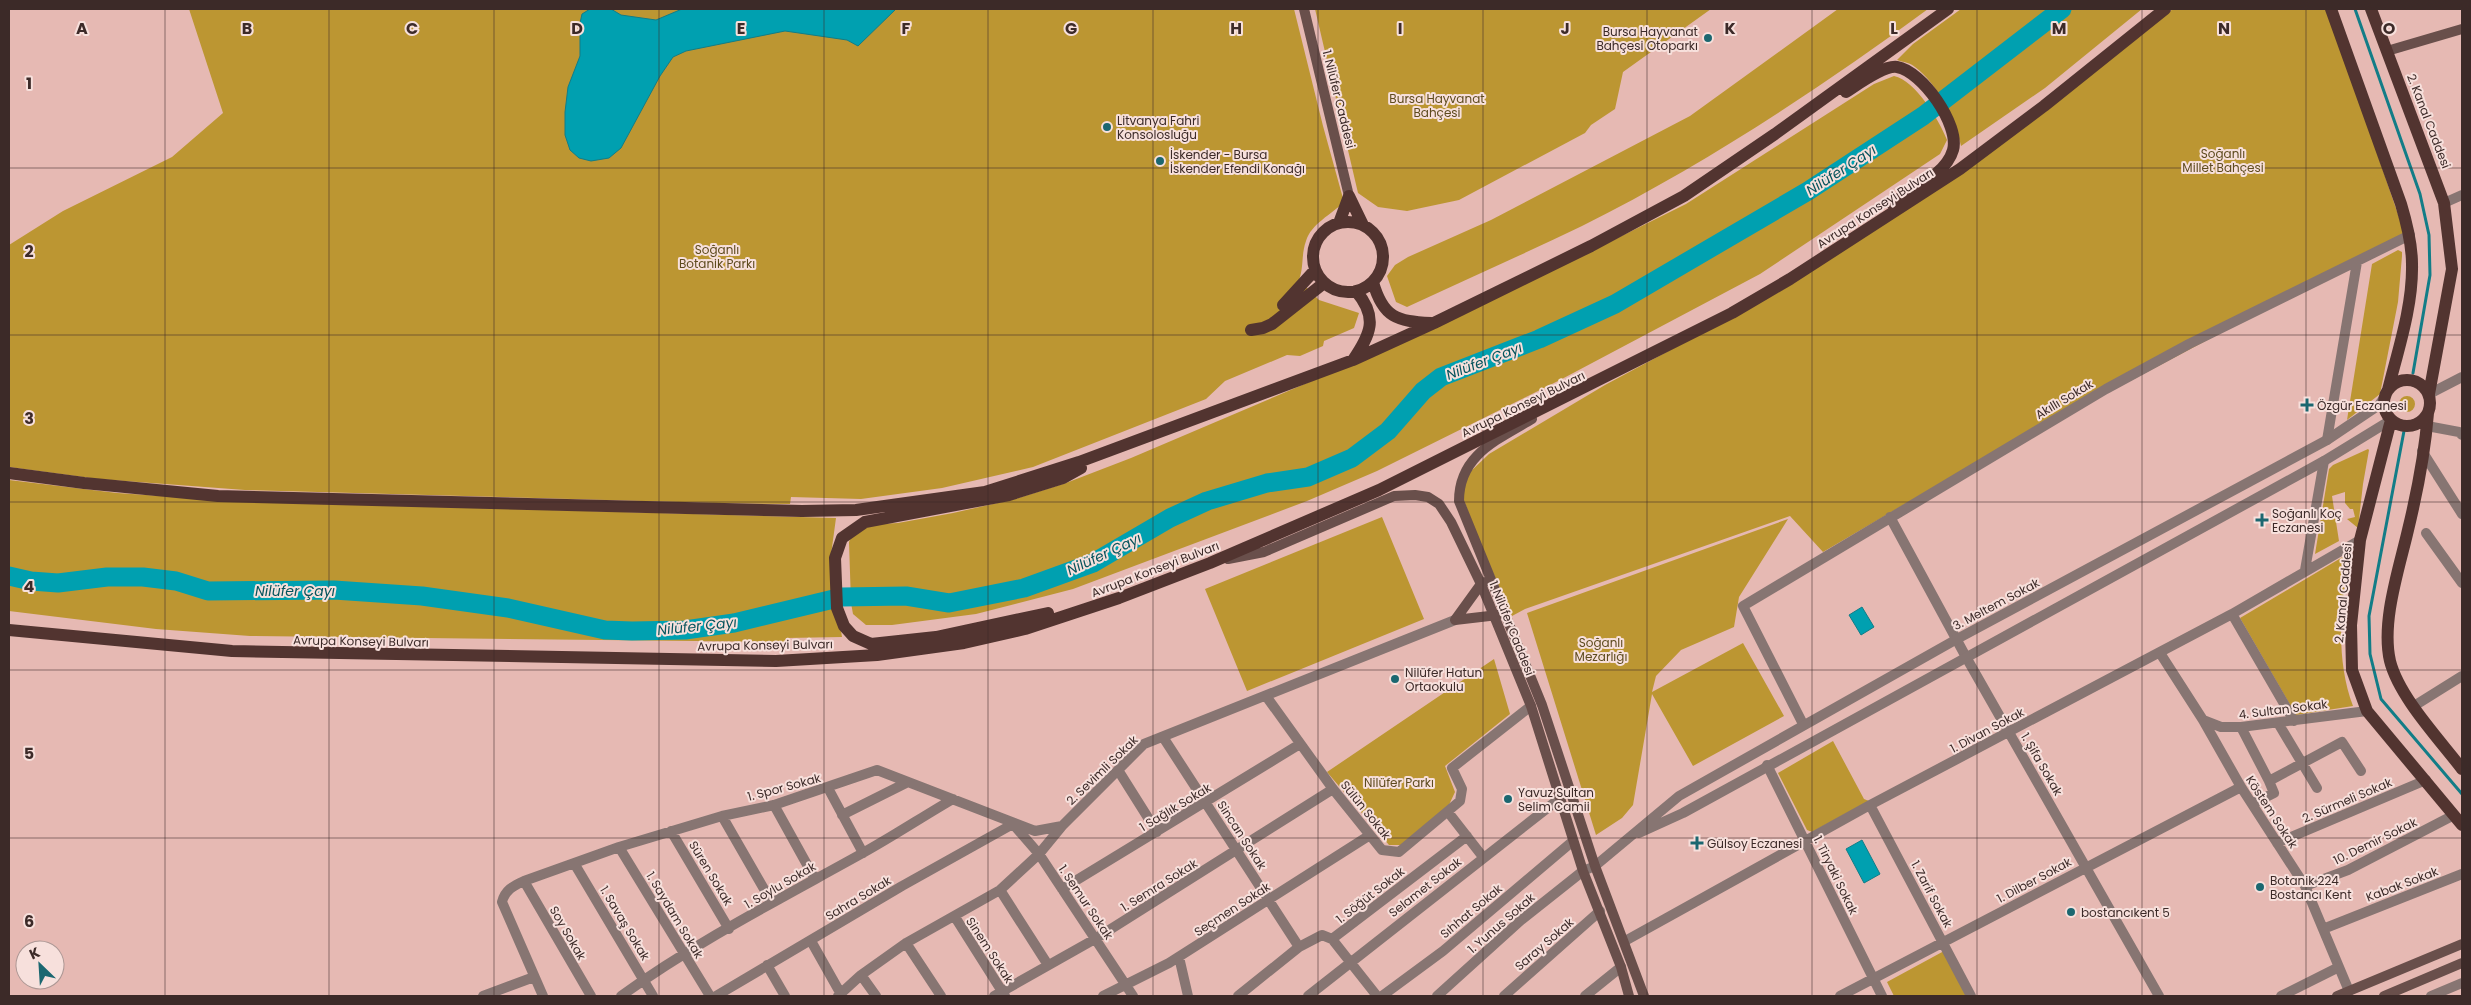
<svg xmlns="http://www.w3.org/2000/svg" width="2471" height="1005" viewBox="0 0 2471 1005" font-family="Poppins,sans-serif">
<style>
.green{fill:#bc9632}
.water{fill:#00a0b0;stroke:#127d87}
.lines{fill:none;stroke-linecap:round;stroke-linejoin:round}
.stream{stroke:#127d87;stroke-width:3}
.river{stroke:#00a0b0;stroke-width:19}
.minor{stroke:#877572;stroke-width:10}
.tertiary{stroke:#877572;stroke-width:10}
.secondary{stroke:#694f4b;stroke-width:10}
.primary{stroke:#523430;stroke-width:12}
.grid{fill:none;stroke:#3c2a28;stroke-width:1;stroke-opacity:0.55}
.poi-dot{fill:#1b6770;stroke:#f7e0dc;stroke-width:2}
.labels{text-anchor:middle;dominant-baseline:central;stroke-width:4;stroke-linejoin:round;paint-order:stroke}
.poi-label{font-size:12px;fill:#3c2a28;stroke:#f7e0dc;text-anchor:start}
.park-label{font-size:12px;fill:#5e4b1e;stroke:#f7e0dc}
.street-label{font-size:12px;fill:#3c2a28;stroke:#f7e0dc}
.water-label{font-size:14px;font-style:italic;fill:#06535c;stroke:#f7e0dc}
.grid-label{font-size:16px;text-anchor:middle;font-weight:bold;fill:#3c2a28;stroke:#f7e0dc;stroke-width:4;stroke-linejoin:round;paint-order:stroke}
</style>
<rect width="100%" height="100%" fill="#e6b9b3"/>
<path class="green" d="M 189,9 L 1294,9 L 1323,126 L 1344,202 C 1332,214 1311,224 1306,241 C 1301,255 1304,267 1299,280 L 1319,300 L 1359,313 L 1354,328 L 1324,341 L 1323,346 L 1300,356 L 1287,355 L 1225,381 L 1206,399 L 1033,467 L 942,488 L 861,499 L 791,497 L 790,504 L 715,503 L 245,490 L 98,479 L 9,467 L 9,245 L 63,211 L 172,157 L 223,113 Z
M 1315,9 L 1711,9 L 1623,72 L 1615,109 L 1591,125 L 1585,133 L 1459,200 L 1407,211 L 1378,207 L 1358,193 Z
M 1838,9 L 1928,9 C 1819,89 1704,165 1582,226 C 1524,254 1465,280 1407,307 L 1396,302 L 1387,276 L 1395,265 L 1408,257 L 1491,220 L 1690,116 Z
M 1961,9 L 2142,9 L 2045,88 L 1961,146 C 1956,120 1937,83 1915,67 C 1911,63 1903,62 1897,60 L 1913,44 Z
M 2173,9 L 2328,9 L 2405,235 L 1970,466 L 1823,552 L 1790,516 L 1525,609 L 1512,616 L 1479,541 L 1462,495 L 1469,473 L 1489,454 L 1605,385 L 1784,289 Z
M 1894,76 C 1916,81 1939,120 1947,140 L 1940,154 L 1760,274 L 1560,380 L 1377,471 L 1307,501 L 1073,589 L 976,614 L 892,625 L 866,625 L 853,614 L 851,603 L 849,542 L 854,530 L 864,525 L 898,523 L 953,513 L 1015,499 L 1066,483 L 1131,458 L 1354,363 L 1527,283 L 1686,204 L 1874,84 Z
M 2398,250 L 2402,252 L 2402,256 L 2398,302 L 2380,394 L 2347,420 L 2372,264 Z
M2399 404a8 8 0 1 1 16 0a8 8 0 1 1-16 0Z
M 2368,449 L 2369,450 L 2363,484 L 2358,528 L 2347,519 L 2355,517 L 2353,509 L 2350,509 L 2345,503 L 2345,492 L 2332,496 L 2339,541 L 2315,554 L 2329,469 L 2333,465 Z
M 9,480 L 117,493 L 235,501 L 836,518 L 830,562 L 842,637 L 786,638 L 785,642 L 250,636 L 156,629 L 9,611 Z
M 1382,517 L 1424,619 L 1247,691 L 1205,589 Z
M 1788,519 L 1739,597 L 1734,627 L 1681,650 L 1656,676 L 1652,692 L 1743,643 L 1784,716 L 1693,766 L 1652,694 L 1633,805 L 1622,818 L 1596,835 L 1527,613 Z
M 2351,552 C 2340,601 2335,658 2353,706 L 2296,715 L 2240,618 Z
M 1494,659 L 1510,714 L 1445,766 L 1455,792 L 1448,807 L 1401,845 L 1389,845 L 1327,772 Z
M 1833,741 L 1864,799 L 1869,801 L 1812,832 L 1807,830 L 1778,773 Z
M 1944,951 L 1966,996 L 1894,996 L 1887,982 Z"/>
<path class="water" d="M 590,9 L 611,9 L 621,15 L 656,20 L 682,9 L 896,9 L 858,46 L 847,40 L 785,31 L 686,51 L 673,57 L 660,76 L 621,148 L 609,158 L 591,161 L 579,158 L 570,150 L 565,135 L 565,112 L 568,87 L 580,56 L 580,23 L 582,14 Z
M 1862,607 L 1874,627 L 1861,635 L 1849,615 Z
M 1862,840 L 1880,874 L 1864,883 L 1846,849 Z"/>
<g class="lines">
<path class="stream" d="M 2355,9 L 2420,194 L 2429,235 L 2430,275 L 2413,373
M 2404,431 L 2369,616 L 2370,654 L 2381,699 L 2462,794"/>
<path class="river" d="M 9,576 L 31,581 L 58,583 L 107,577 L 143,577 L 176,581 L 208,591 L 334,590 L 422,596 L 508,608 L 605,630 L 632,631 L 685,630 L 734,623 L 842,597 L 906,596 L 949,603 L 1024,588 L 1093,563 L 1170,518 L 1207,501 L 1267,483 L 1308,477 L 1352,458 L 1388,431 L 1423,391 L 1441,377 L 1539,339 L 1615,304 L 1808,191 L 1923,116 L 2062,9"/>
<path class="minor" d="M 2444,203 L 2462,195
M 2429,394 L 2462,377
M 2427,426 L 2459,432 L 2462,435
M 2327,440 L 2357,262
M 2422,451 L 2462,514
M 1890,517 L 1966,657 L 2159,996
M 2426,533 L 2462,583
M 2305,570 L 2324,461
M 2232,614 L 2294,721
M 2160,653 L 2203,720 L 2241,787 L 2305,886 L 2349,991
M 1266,696 L 1333,789 L 1382,850 L 1399,852 L 1460,801 L 1462,789 L 1452,768 L 1531,706
M 2414,706 L 2462,676
M 2203,720 L 2221,727 L 2241,727 L 2367,711
M 2278,723 L 2317,788
M 1803,724 L 1743,606 L 2106,389 L 2189,344 L 2410,235
M 2241,727 L 2269,781 L 2342,742 L 2361,771
M 1163,737 L 1299,947
M 1767,765 L 1882,996
M 1118,770 L 1157,832
M 828,788 L 863,853
M 2252,804 L 2274,793 L 2269,781
M 774,805 L 815,879
M 1870,805 L 1971,996
M 1448,812 L 1483,857
M 842,815 L 908,782
M 722,816 L 772,903
M 671,831 L 729,929
M 2277,843 L 2426,780
M 619,847 L 710,996
M 574,863 L 653,996
M 524,881 L 591,996
M 2305,886 L 2348,870 L 2454,815
M 1062,889 L 1300,744
M 1000,890 L 1048,965
M 955,917 L 1005,996
M 2323,929 L 2462,874
M 1332,939 L 1377,996
M 811,941 L 842,996
M 1625,941 L 1870,805 L 2232,614 L 2360,540
M 906,943 L 941,996
M 1179,957 L 1188,996
M 767,965 L 785,996
M 861,975 L 876,996
M 483,996 L 534,977
M 543,996 L 502,902 C 505,890 513,886 524,881 L 619,847 L 722,816 L 774,805 L 877,770 L 1035,831 L 1062,826
M 621,996 C 696,942 780,899 861,854 C 892,837 922,817 953,799
M 716,996 L 902,886 L 1013,824 L 1039,854 L 1133,996
M 838,996 L 861,975 L 906,943 L 1000,890 L 1039,854 L 1062,826 L 1144,744 L 1455,620
M 994,996 L 1095,939 L 1333,789
M 1103,996 L 1169,963 L 1370,835
M 1238,996 L 1299,947 L 1322,935 L 1332,939 L 1467,836
M 1308,996 L 1559,799
M 1382,996 L 1443,951 L 1573,841
M 1504,996 L 1600,911
M 1585,996 L 1621,967
M 1840,996 L 2241,787
M 2281,996 L 2339,967
M 2431,996 L 2462,983"/>
<path class="tertiary" d="M 1639,833 L 1683,813 L 2324,461 L 2391,420
M 1437,996 L 1520,921 L 1583,871 L 1595,866 L 1679,796 L 1957,639 L 2327,440 L 2379,405 L 2384,398"/>
<path class="secondary" d="M 1304,9 L 1349,196
M 2387,51 L 2462,29
M 1532,419 C 1497,440 1459,455 1459,501 L 1542,705 L 1595,866 L 1644,996
M 1228,559 L 1264,552 L 1394,496 L 1415,495 L 1428,497 L 1439,504 L 1451,522 L 1481,584 L 1531,706 L 1583,871 L 1621,967 L 1629,996
M 1455,620 L 1481,584 L 1485,582
M 1455,620 L 1498,615
M 2337,996 L 2462,944
M 2384,996 L 2462,963"/>
<path class="primary" d="M 2331,9 L 2401,204 C 2407,224 2412,243 2412,264 C 2413,306 2398,350 2388,390
M 2371,9 L 2444,203 L 2452,269 L 2429,394
M 1846,92 C 1857,85 1884,65 1897,67 C 1922,71 1960,125 1953,150 C 1946,175 1911,189 1892,204
M1313 257a35 35 0 1 1 70 0a35 35 0 1 1-70 0Z
M 1339,223 L 1349,196 L 1363,225
M 1373,282 C 1383,318 1397,321 1431,323
M 1283,305 L 1315,270
M 1251,330 L 1263,328 L 1272,324 L 1324,283
M 1353,360 C 1370,335 1379,318 1356,291
M2384 403a23 23 0 1 1 46 0a23 23 0 1 1-46 0Z
M 2428,413 C 2425,452 2417,493 2408,530 C 2399,569 2381,622 2390,661 C 2399,697 2440,740 2462,769
M 2391,420 L 2360,540 L 2351,625 L 2352,670 L 2367,711 L 2462,825
M 9,473 L 84,483 L 218,496 L 802,511 L 856,510 L 985,492 L 1079,462 L 1353,360 L 1434,323 L 1591,246 L 1684,196 L 1775,134 L 1948,9
M 1048,613 L 936,637 L 871,644 L 853,636 L 844,626 L 837,608 L 835,558 L 842,538 L 865,522 L 1009,495 L 1063,478 L 1081,468
M 9,630 L 232,651 L 776,661 L 877,655 L 964,643 L 1025,629 L 1119,598 L 1210,563 L 1379,490 L 1732,313 L 1790,279 L 1960,169 L 2044,106 L 2165,9"/>
</g>
<path class="grid" d="M 165,9 L 165,996M 329,9 L 329,996M 494,9 L 494,996M 659,9 L 659,996M 824,9 L 824,996M 988,9 L 988,996M 1153,9 L 1153,996M 1318,9 L 1318,996M 1483,9 L 1483,996M 1647,9 L 1647,996M 1812,9 L 1812,996M 1977,9 L 1977,996M 2142,9 L 2142,996M 2306,9 L 2306,996M 9,168 L 2462,168M 9,335 L 2462,335M 9,502 L 2462,502M 9,670 L 2462,670M 9,838 L 2462,838"/>
<g class="poi-dot">
<circle cx="1708" cy="38" r="5"/>
<circle cx="1107" cy="127" r="5"/>
<circle cx="1160" cy="161" r="5"/>
<path d="M2304.5 397.5h5v5h5v5h-5v5h-5v-5h-5v-5h5z"/>
<path d="M2259.5 512.5h5v5h5v5h-5v5h-5v-5h-5v-5h5z"/>
<circle cx="1395" cy="679" r="5"/>
<circle cx="1508" cy="799" r="5"/>
<path d="M1694.5 835.5h5v5h5v5h-5v5h-5v-5h-5v-5h5z"/>
<circle cx="2260" cy="887" r="5"/>
<circle cx="2071" cy="912" r="5"/>
</g>
<g class="labels">
<g class="poi-label">
<text x="1698" y="31" text-anchor="end">Bursa Hayvanat<tspan x="1698" dy="14">Bahçesi Otoparkı</tspan></text>
<text x="1117" y="120">Litvanya Fahri<tspan x="1117" dy="14">Konsolosluğu</tspan></text>
<text x="1170" y="154">İskender - Bursa<tspan x="1170" dy="14">İskender Efendi Konağı</tspan></text>
<text x="2317" y="405">Özgür Eczanesi</text>
<text x="2272" y="513">Soğanlı Koç<tspan x="2272" dy="14">Eczanesi</tspan></text>
<text x="1405" y="672">Nilüfer Hatun<tspan x="1405" dy="14">Ortaokulu</tspan></text>
<text x="1518" y="792">Yavuz Sultan<tspan x="1518" dy="14">Selim Camii</tspan></text>
<text x="1707" y="843">Gülsoy Eczanesi</text>
<text x="2270" y="880">Botanik 224<tspan x="2270" dy="14">Bostancı Kent</tspan></text>
<text x="2081" y="912">bostancıkent 5</text>
</g>
<g class="park-label">
<text x="1437" y="98">Bursa Hayvanat<tspan x="1437" dy="14">Bahçesi</tspan></text>
<text x="2223" y="153">Soğanlı<tspan x="2223" dy="14">Millet Bahçesi</tspan></text>
<text x="717" y="249">Soğanlı<tspan x="717" dy="14">Botanik Parkı</tspan></text>
<text x="1601" y="642">Soğanlı<tspan x="1601" dy="14">Mezarlığı</tspan></text>
<text x="1399" y="782">Nilüfer Parkı</text>
</g>
<g class="street-label">
<text transform="translate(1339 99) rotate(76)">1. Nilüfer Caddesi</text>
<text transform="translate(2429 121) rotate(69)">2. Kanal Caddesi</text>
<text transform="translate(1875 208) rotate(-33)">Avrupa Konseyi Bulvarı</text>
<text transform="translate(2064 399) rotate(-31)">Akıllı Sokak</text>
<text transform="translate(1523 404) rotate(-26)">Avrupa Konseyi Bulvarı</text>
<text transform="translate(1155 569) rotate(-21)">Avrupa Konseyi Bulvarı</text>
<text transform="translate(2343 593) rotate(-85)">2. Kanal Caddesi</text>
<text transform="translate(1996 604) rotate(-28)">3. Meltem Sokak</text>
<text transform="translate(1512 628) rotate(68)">1. Nilüfer Caddesi</text>
<text transform="translate(361 641) rotate(1)">Avrupa Konseyi Bulvarı</text>
<text transform="translate(765 645) rotate(-1)">Avrupa Konseyi Bulvarı</text>
<text transform="translate(2283 709) rotate(-7)">4. Sultan Sokak</text>
<text transform="translate(1987 730) rotate(-28)">1. Divan Sokak</text>
<text transform="translate(2042 764) rotate(60)">1. Şifa Sokak</text>
<text transform="translate(1102 770) rotate(-44)">2. Sevimli Sokak</text>
<text transform="translate(784 787) rotate(-15)">1. Spor Sokak</text>
<text transform="translate(2347 800) rotate(-23)">2. Sürmeli Sokak</text>
<text transform="translate(1175 807) rotate(-31)">1 Sağlık Sokak</text>
<text transform="translate(1366 810) rotate(51)">Sülün Sokak</text>
<text transform="translate(2272 812) rotate(57)">Köstem Sokak</text>
<text transform="translate(1242 835) rotate(57)">Sincan Sokak</text>
<text transform="translate(2375 841) rotate(-26)">10. Demir Sokak</text>
<text transform="translate(711 873) rotate(59)">Süren Sokak</text>
<text transform="translate(1836 875) rotate(64)">1. Tiryaki Sokak</text>
<text transform="translate(2034 880) rotate(-28)">1. Dilber Sokak</text>
<text transform="translate(2402 884) rotate(-21)">Kabak Sokak</text>
<text transform="translate(780 885) rotate(-30)">1. Soylu Sokak</text>
<text transform="translate(1159 885) rotate(-32)">1. Semra Sokak</text>
<text transform="translate(1425 887) rotate(-38)">Selamet Sokak</text>
<text transform="translate(1932 894) rotate(62)">1. Zarif Sokak</text>
<text transform="translate(1370 895) rotate(-38)">1. Söğüt Sokak</text>
<text transform="translate(858 898) rotate(-31)">Sahra Sokak</text>
<text transform="translate(1086 902) rotate(56)">1. Semur Sokak</text>
<text transform="translate(1232 909) rotate(-33)">Seçmen Sokak</text>
<text transform="translate(1471 911) rotate(-40)">Sıhhat Sokak</text>
<text transform="translate(675 915) rotate(59)">1. Saydam Sokak</text>
<text transform="translate(625 923) rotate(59)">1. Savaş Sokak</text>
<text transform="translate(1501 923) rotate(-41)">1. Yunus Sokak</text>
<text transform="translate(568 933) rotate(60)">Soy Sokak</text>
<text transform="translate(1544 944) rotate(-41)">Saray Sokak</text>
<text transform="translate(990 950) rotate(57)">Sinem Sokak</text>
</g>
<g class="water-label">
<text transform="translate(1841 170) rotate(-33)">Nilüfer Çayı</text>
<text transform="translate(1484 361) rotate(-21)">Nilüfer Çayı</text>
<text transform="translate(1104 554) rotate(-25)">Nilüfer Çayı</text>
<text x="295" y="591">Nilüfer Çayı</text>
<text transform="translate(697 626) rotate(-6)">Nilüfer Çayı</text>
</g>
</g>
<g class="grid-label">
<text x="82" y="34">A</text>
<text x="247" y="34">B</text>
<text x="412" y="34">C</text>
<text x="577" y="34">D</text>
<text x="741" y="34">E</text>
<text x="906" y="34">F</text>
<text x="1071" y="34">G</text>
<text x="1236" y="34">H</text>
<text x="1400" y="34">I</text>
<text x="1565" y="34">J</text>
<text x="1730" y="34">K</text>
<text x="1894" y="34">L</text>
<text x="2059" y="34">M</text>
<text x="2224" y="34">N</text>
<text x="2389" y="34">O</text>
<text x="29" y="89">1</text>
<text x="29" y="257">2</text>
<text x="29" y="424">3</text>
<text x="29" y="592">4</text>
<text x="29" y="759">5</text>
<text x="29" y="927">6</text>
</g>
<rect width="2471" height="1005" fill="none" stroke="#3c2a28" stroke-width="20"/>
<g transform="translate(40 965) rotate(335)"><circle r="24" fill="#f7e0dc" stroke="#ac9794"/>
<path d="M0-4L9 19L0 12L-9 19Z" fill="#1b6770"/>
<text y="-8" font-size="14" font-weight="bold" text-anchor="middle" fill="#3c2a28">K</text>
</g>
</svg>
